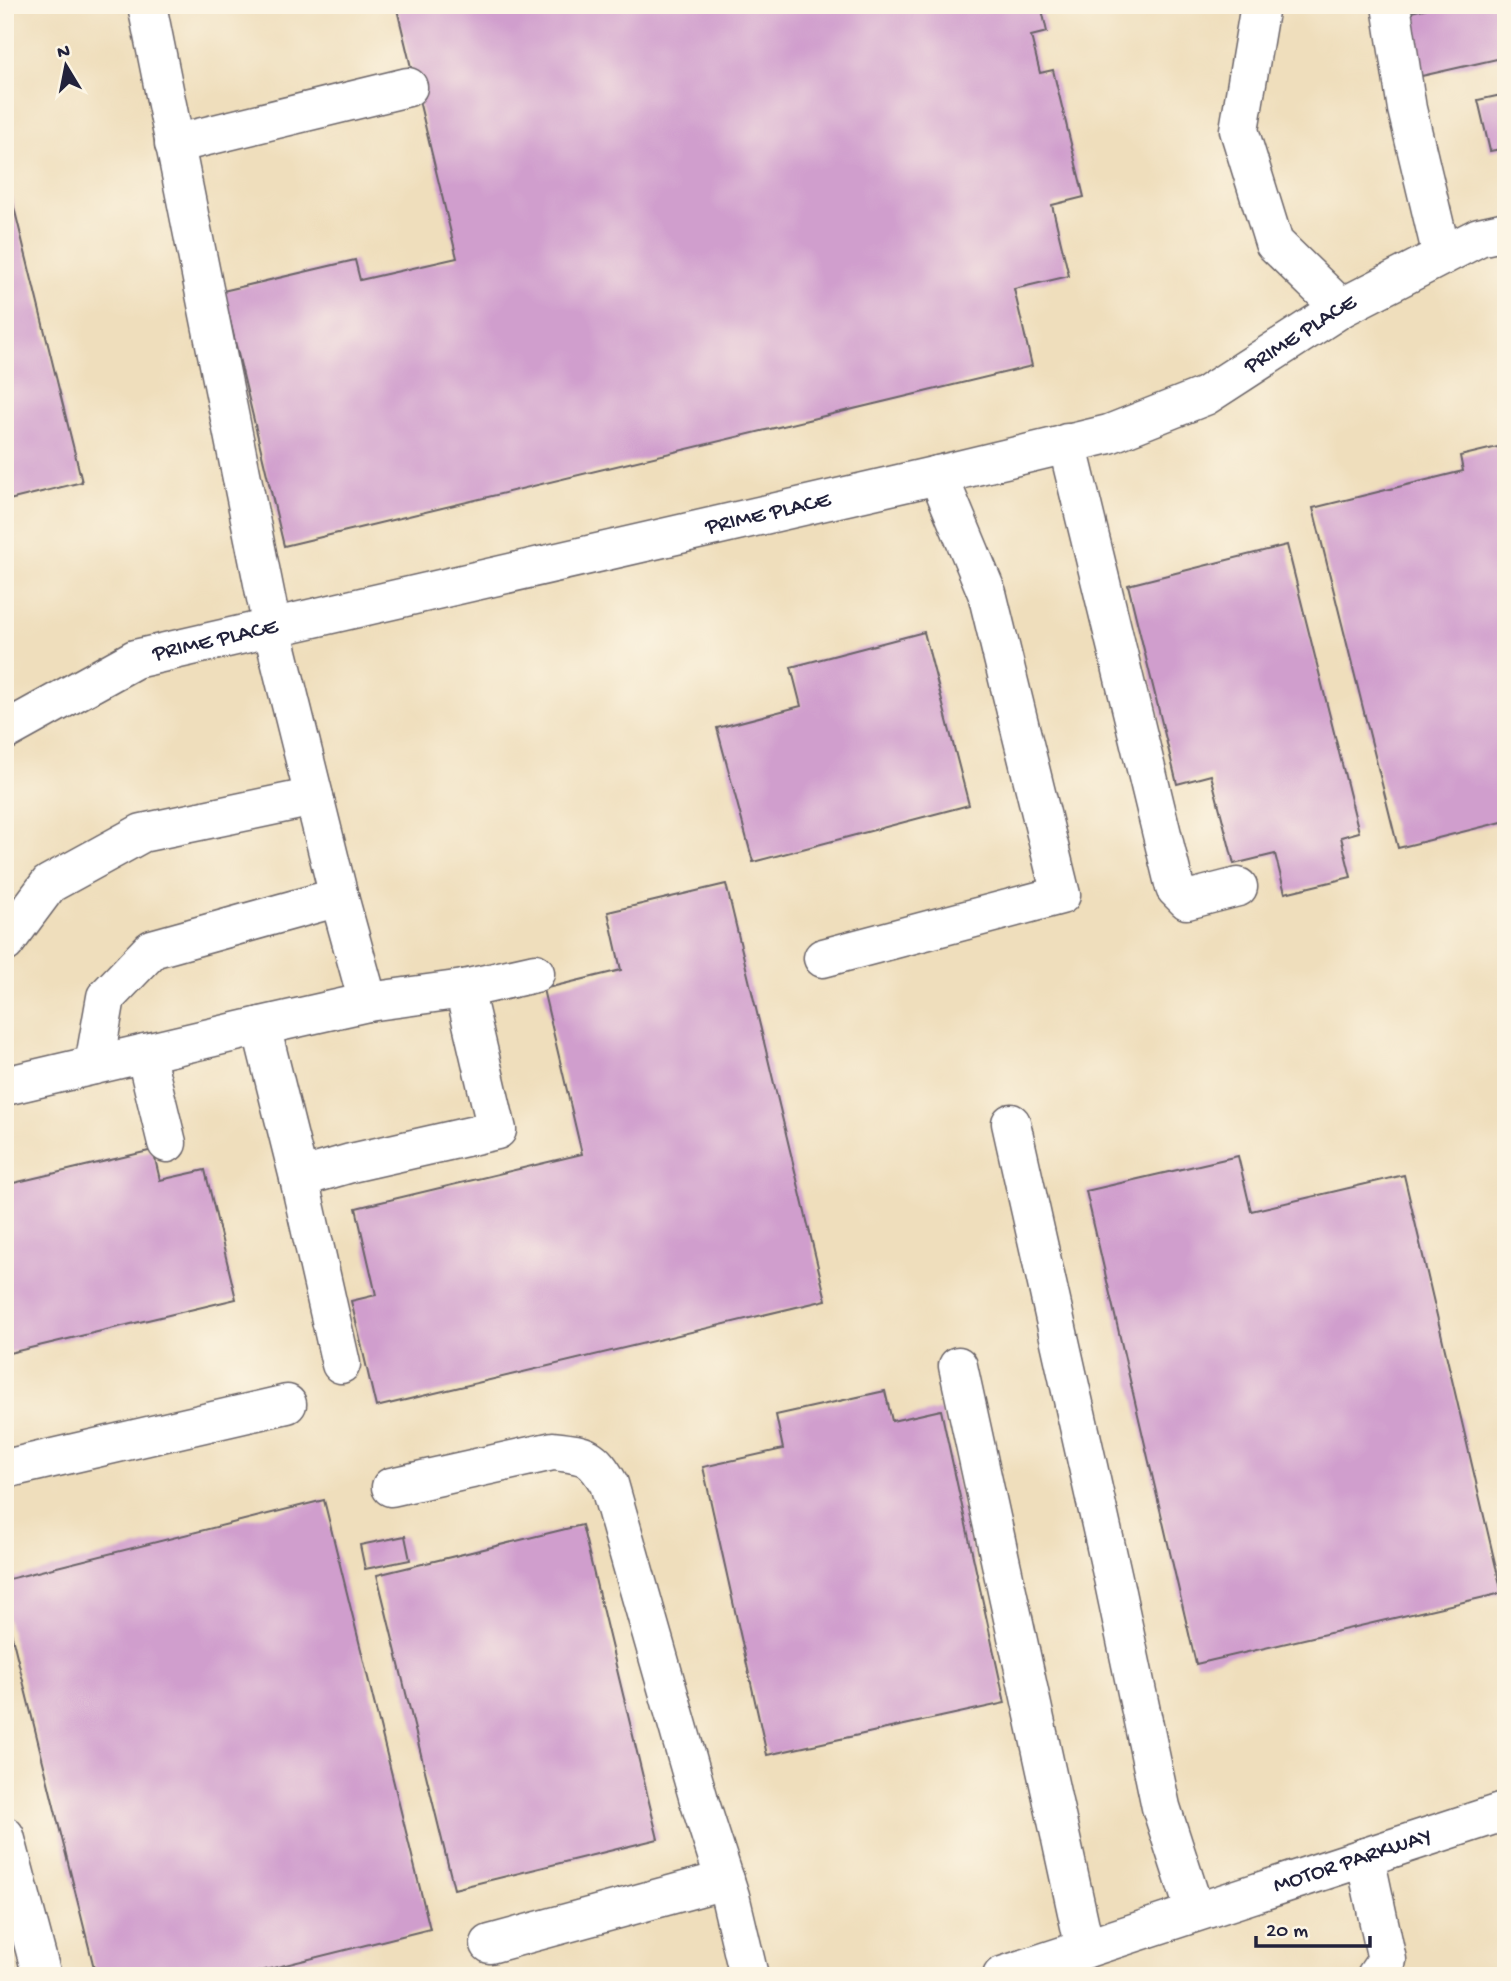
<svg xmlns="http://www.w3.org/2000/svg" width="1511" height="1981" viewBox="0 0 1511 1981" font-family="'Gochi Hand',sans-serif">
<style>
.building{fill:#d09ecd}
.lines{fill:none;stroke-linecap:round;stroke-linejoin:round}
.minor-casing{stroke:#6a6468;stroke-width:41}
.major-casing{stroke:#6a6468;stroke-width:41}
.minor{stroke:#fff;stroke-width:38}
.major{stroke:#fff;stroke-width:38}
.labels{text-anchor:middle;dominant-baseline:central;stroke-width:5;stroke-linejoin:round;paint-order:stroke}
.street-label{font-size:23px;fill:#22223b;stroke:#fcf5e5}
</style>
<rect width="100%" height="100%" fill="#fcf5e5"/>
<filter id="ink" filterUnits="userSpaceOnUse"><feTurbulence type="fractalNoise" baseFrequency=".0143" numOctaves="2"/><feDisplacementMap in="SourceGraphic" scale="14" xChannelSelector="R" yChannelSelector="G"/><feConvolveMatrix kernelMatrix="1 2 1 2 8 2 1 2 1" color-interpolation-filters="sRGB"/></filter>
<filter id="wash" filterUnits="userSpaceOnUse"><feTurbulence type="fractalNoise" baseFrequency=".00686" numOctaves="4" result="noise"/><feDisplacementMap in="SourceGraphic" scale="28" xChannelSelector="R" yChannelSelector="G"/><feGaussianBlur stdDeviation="1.57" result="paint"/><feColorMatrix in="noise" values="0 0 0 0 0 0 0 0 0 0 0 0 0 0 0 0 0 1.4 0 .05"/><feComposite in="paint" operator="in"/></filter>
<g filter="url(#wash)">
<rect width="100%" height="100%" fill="#efdebc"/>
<g id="blocks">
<path class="building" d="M 396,5 L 1041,5 L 1047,32 L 1031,36 L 1040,73 L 1053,70 L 1084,197 L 1052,205 L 1069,276 L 1014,289 L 1032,366 L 284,546 L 223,291 L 355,260 L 360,280 L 457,258 Z
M 1440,5 L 1506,5 L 1506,57 L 1417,77 L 1403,14 Z
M 1506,94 L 1506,148 L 1490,151 L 1478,100 Z
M 5,171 L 82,482 L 5,501 Z
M 1506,445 L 1506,821 L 1398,848 L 1313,508 L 1463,471 L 1460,456 Z
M 1287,545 L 1359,832 L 1341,837 L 1351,877 L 1285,893 L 1275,854 L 1234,864 L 1211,775 L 1177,784 L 1128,585 Z
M 924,632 L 969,805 L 753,862 L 717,728 L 801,706 L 791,667 Z
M 726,884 L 826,1300 L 376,1407 L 351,1301 L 376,1295 L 356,1208 L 582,1154 L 543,989 L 621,970 L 608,912 Z
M 153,1150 L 160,1180 L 205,1170 L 236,1299 L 5,1354 L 5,1185 Z
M 1238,1156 L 1251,1211 L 1404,1175 L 1502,1593 L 1196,1664 L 1086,1191 Z
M 885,1391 L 892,1421 L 941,1410 L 1005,1703 L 767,1755 L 703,1467 L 783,1449 L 776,1415 Z
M 324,1500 L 430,1929 L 241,1976 L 96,1976 L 5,1608 L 5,1580 Z
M 582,1525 L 658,1839 L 454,1889 L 377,1575 Z
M 405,1536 L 410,1560 L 365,1569 L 360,1545 Z"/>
</g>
</g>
<g filter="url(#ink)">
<use href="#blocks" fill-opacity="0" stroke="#6a6468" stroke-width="2"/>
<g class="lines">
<defs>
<g id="minor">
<path d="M 147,5 L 272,628 L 339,897 L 368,1002 L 464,989 L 535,973"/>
<path d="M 1260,5 L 1239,130 L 1274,243 L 1341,308"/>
<path d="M 1391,5 L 1407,109 L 1442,256"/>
<path d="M 174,144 L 408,87"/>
<path d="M 1067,443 L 1175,888 L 1187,900 L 1238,887"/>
<path id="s1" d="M 5,731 L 135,659 L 938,475 L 1109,434 L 1205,396 L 1341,308 L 1479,237 L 1506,231"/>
<path d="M 5,943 L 49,884 L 142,833 L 314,797"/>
<path d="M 823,958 L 1061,895 L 987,593 L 938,475"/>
<path d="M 368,1002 L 261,1026 L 299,1178 L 351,1163 L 497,1130 L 464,989"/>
<path d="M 145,1053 L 167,1143"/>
<path d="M 94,1065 L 106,997 L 152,949 L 339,897"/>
<path d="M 5,1086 L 261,1026"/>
<path d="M 1011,1123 L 1113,1578 L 1161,1807 L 1195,1912"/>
<path d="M 299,1178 L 341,1364"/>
<path d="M 958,1366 L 1085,1949"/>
<path d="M 5,1469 L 287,1404"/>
<path d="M 391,1487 L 553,1451 C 587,1455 592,1455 609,1484 L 699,1800 L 730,1896 L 749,1976"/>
<path d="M 5,1836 L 42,1976"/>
<path d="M 1365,1857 L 1387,1960 L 1376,1976"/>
<path d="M 490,1944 L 725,1880"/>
</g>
<g id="major">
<path id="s2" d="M 1002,1976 L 1506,1811"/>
</g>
</defs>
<use href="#minor" class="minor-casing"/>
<use href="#major" class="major-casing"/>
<use href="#minor" class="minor"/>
<use href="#major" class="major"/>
</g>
</g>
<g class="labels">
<g class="street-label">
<text stroke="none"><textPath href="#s1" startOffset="1365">PRIME PLACE</textPath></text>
<text stroke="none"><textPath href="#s1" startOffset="798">PRIME PLACE</textPath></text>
<text stroke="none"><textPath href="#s1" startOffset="231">PRIME PLACE</textPath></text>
<text stroke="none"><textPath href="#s2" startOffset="369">MOTOR PARKWAY</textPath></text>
</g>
</g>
<rect width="1511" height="1981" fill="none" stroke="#fcf5e5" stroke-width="28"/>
<g transform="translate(66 66) rotate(350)" stroke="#fcf5e5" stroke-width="5" paint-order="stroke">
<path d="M0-5L12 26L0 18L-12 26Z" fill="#22223b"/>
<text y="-10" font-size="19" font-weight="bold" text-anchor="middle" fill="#22223b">N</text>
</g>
<path d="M1256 1936v10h114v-10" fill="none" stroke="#22223b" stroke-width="3.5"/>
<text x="1266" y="1936" font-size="21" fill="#22223b" stroke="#fcf5e5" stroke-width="5" paint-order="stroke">20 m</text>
</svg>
